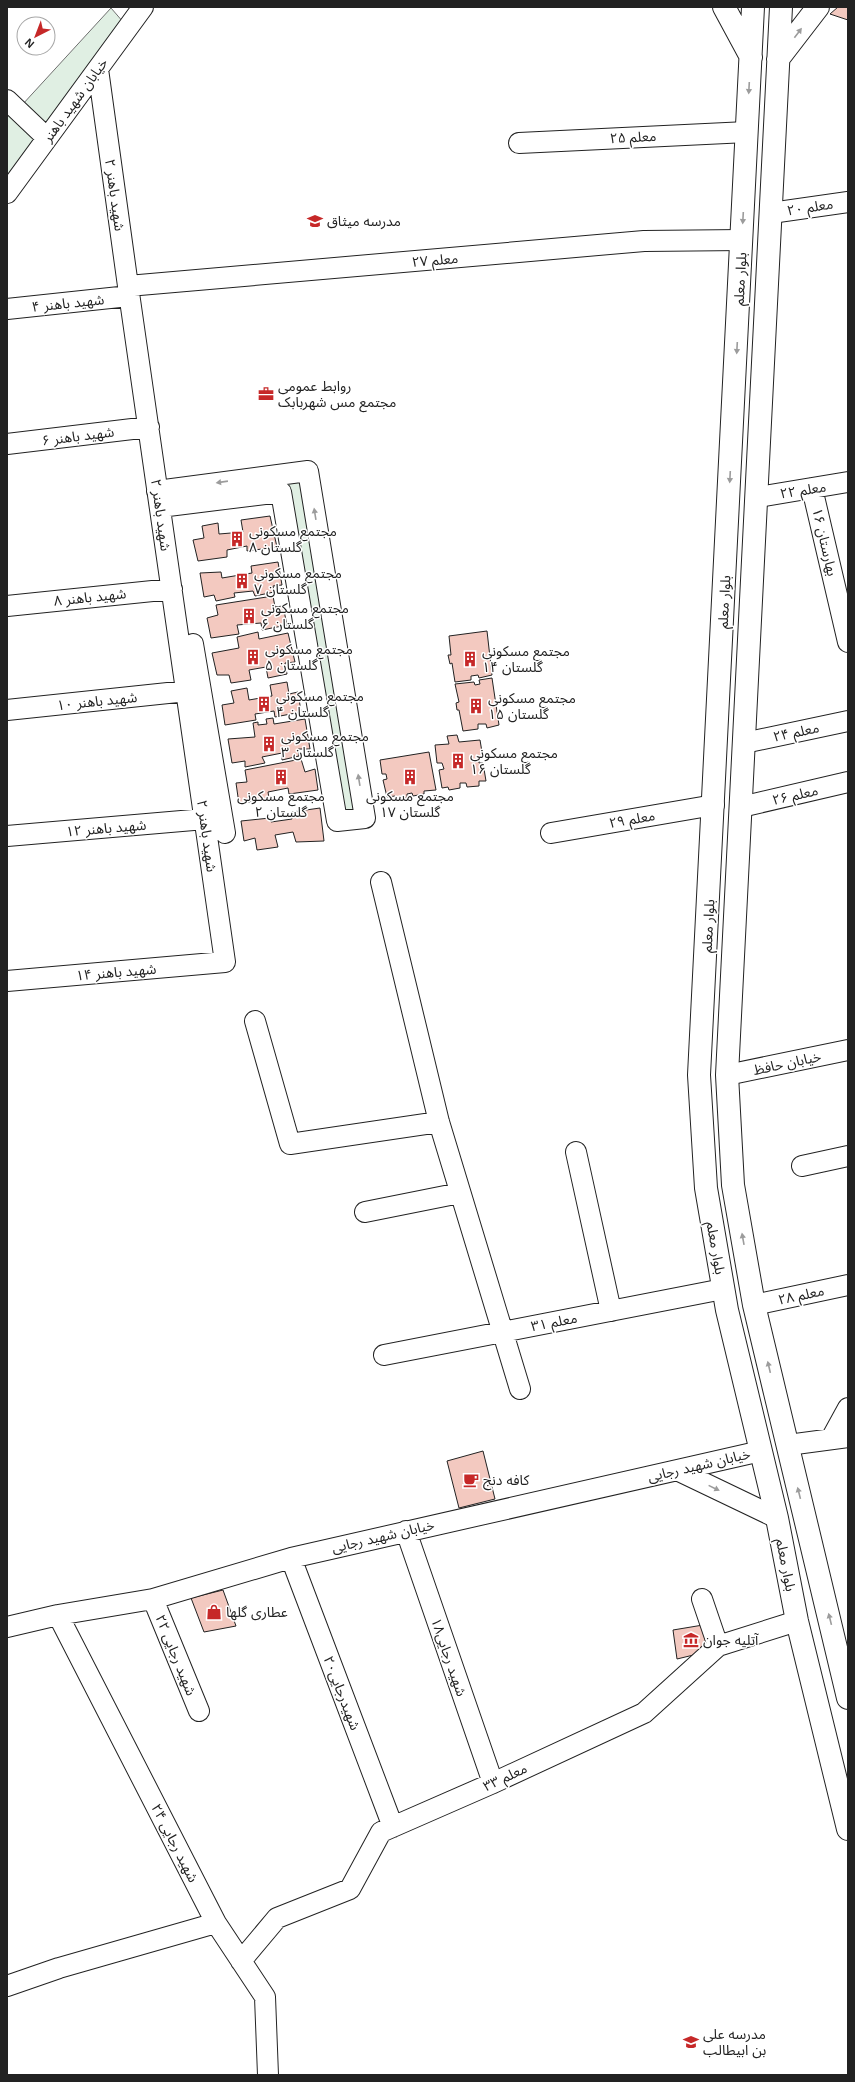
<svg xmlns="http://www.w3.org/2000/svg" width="855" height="2082" viewBox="0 0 855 2082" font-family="Helvetica,'Noto Sans Arabic',sans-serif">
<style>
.green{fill:#e0efe3;stroke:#6f6f6f}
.building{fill:#f3c9c0;stroke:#222}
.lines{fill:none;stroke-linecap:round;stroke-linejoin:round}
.minor-casing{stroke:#222;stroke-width:22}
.major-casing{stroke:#222;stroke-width:24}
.minor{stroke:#fff;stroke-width:20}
.major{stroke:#fff;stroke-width:22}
.oneway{fill:#9c9c9c}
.labels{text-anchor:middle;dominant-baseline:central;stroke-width:3;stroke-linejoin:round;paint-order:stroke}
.street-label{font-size:14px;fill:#222;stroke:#fff}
.poi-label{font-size:14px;fill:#222;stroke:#fff;text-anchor:start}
</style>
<rect width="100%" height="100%" fill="#fff"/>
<path class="green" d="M 111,8 L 124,23 L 47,125 L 22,105 Z
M 11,113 L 37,142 L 7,180 L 7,117 Z
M 306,473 L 363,816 L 339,819 L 281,476 Z"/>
<path class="building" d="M 838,7 L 848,7 L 848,20 L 830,14 Z
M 270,516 L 277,547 L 247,551 L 247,546 L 227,550 L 227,557 L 198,561 L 193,540 L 204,538 L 202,526 L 218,523 L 219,534 L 243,532 L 241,520 Z
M 278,562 L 282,585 L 273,586 L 274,592 L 255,596 L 253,591 L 234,593 L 235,597 L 216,601 L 214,595 L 204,597 L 200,573 L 221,572 L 222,578 L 252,573 L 251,566 Z
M 273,596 L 275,607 L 283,606 L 287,625 L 262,630 L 261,623 L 237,625 L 239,634 L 211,638 L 207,618 L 218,615 L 216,605 Z
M 487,631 L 492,675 L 479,678 L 478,675 L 471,676 L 471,680 L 455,682 L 452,663 L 450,664 L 448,655 L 451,655 L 449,636 Z
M 258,632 L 259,639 L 288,633 L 295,662 L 285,663 L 287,674 L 268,678 L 266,667 L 249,670 L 251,680 L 231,683 L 229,675 L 217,675 L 212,653 L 239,648 L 237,637 Z
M 492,678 L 499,725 L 487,728 L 486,724 L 478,724 L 478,729 L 463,731 L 459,710 L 457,710 L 456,703 L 459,702 L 455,684 L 474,682 L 475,685 L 480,684 L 479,680 Z
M 287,682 L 289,694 L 298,692 L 301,712 L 275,717 L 274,711 L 255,714 L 256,720 L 225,725 L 222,705 L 234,703 L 231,691 L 247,688 L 249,700 L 272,696 L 270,685 Z
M 273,718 L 274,724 L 305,719 L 310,749 L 298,749 L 299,756 L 282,760 L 282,753 L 262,757 L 265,763 L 245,767 L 245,761 L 232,763 L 228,739 L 255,737 L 253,723 L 258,722 L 258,725 L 267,724 L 266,719 Z
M 457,735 L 459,742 L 480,740 L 483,758 L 479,758 L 479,763 L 483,763 L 486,781 L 479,781 L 479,786 L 467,787 L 466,783 L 460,783 L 460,788 L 449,790 L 448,787 L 442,788 L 439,770 L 444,769 L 442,763 L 437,763 L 435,745 L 449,744 L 447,736 Z
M 429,752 L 436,790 L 424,791 L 424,794 L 413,796 L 412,793 L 407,794 L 407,798 L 396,799 L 395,796 L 387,797 L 383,780 L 387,779 L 386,774 L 382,774 L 380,760 Z
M 301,759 L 305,772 L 315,769 L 318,790 L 289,794 L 288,788 L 268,792 L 269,798 L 239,804 L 236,783 L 247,782 L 245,770 Z
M 320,808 L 324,841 L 296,842 L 293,832 L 275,835 L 278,847 L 257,850 L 255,838 L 244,841 L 241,821 L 270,818 L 271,822 L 292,819 L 292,812 Z
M 483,1451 L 495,1499 L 459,1508 L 447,1461 Z
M 223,1590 L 236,1626 L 204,1632 L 191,1598 Z
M 703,1625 L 710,1651 L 677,1659 L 673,1630 Z"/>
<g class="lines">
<defs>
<path id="minor" d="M 7,100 L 47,138
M 519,143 L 747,132
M 7,193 L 143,7
M 771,213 L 848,202
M 128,286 L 644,241 L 742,240
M 7,309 L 129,296
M 7,444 L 149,427
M 812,488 L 848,642
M 157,491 L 308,471 L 365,818 L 337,821 L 281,492 L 160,507
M 758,497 L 848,482
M 7,606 L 172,589
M 193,644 L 225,833
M 7,710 L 187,691
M 744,743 L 848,721
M 741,807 L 848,782
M 551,833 L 714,805
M 7,836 L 205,819
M 381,882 L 439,1122 L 520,1389
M 7,981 L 225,962 L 128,286 L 98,69
M 255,1021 L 290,1144 L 439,1122
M 727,1075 L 848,1050
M 576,1152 L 611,1311
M 802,1166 L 848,1156
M 365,1212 L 460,1193
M 754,1305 L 848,1285
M 384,1355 L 723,1289
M 831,1439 L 848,1408
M 788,1445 L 848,1437
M 679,1471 L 777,1518
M 406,1531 L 493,1783
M 291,1558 L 393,1827
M 153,1599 L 199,1711
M 702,1599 L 718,1646
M 58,1615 L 216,1923 L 265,1997 L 268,2075
M 7,1627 L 58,1615 L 153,1599 L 291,1558 L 761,1451
M 241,1961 L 277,1918 L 350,1889 L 381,1832 L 493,1783 L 644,1713 L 718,1646 L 797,1621
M 7,1986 L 59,1968 L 216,1923"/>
<path id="major" d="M 724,7 L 751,57
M 753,7 L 699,1075 L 706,1188 L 727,1310 L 777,1518 L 797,1621 L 848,1829
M 781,7 L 727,1075 L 733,1185 L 754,1305 L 848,1698
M 778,59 L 818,7"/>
</defs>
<use href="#minor" class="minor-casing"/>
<use href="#major" class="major-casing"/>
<use href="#minor" class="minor"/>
<use href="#major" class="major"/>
</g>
<defs><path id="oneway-solid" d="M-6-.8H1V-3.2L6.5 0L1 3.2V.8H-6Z"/></defs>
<g class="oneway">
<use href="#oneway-solid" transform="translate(798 33) rotate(-53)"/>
<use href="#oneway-solid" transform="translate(749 88) rotate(93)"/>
<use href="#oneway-solid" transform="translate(743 218) rotate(93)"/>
<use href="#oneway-solid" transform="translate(737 348) rotate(93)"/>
<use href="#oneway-solid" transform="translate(730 477) rotate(93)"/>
<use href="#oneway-solid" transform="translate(222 482) rotate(172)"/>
<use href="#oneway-solid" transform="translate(315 514) rotate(-99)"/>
<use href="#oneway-solid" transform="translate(359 780) rotate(-99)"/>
<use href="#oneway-solid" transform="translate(743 1239) rotate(-100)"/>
<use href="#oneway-solid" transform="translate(769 1367) rotate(-103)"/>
<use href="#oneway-solid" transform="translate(714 1488) rotate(26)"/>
<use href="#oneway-solid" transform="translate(799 1493) rotate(-104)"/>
<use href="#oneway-solid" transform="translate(830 1619) rotate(-104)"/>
</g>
<defs>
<symbol id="school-bare" viewBox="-9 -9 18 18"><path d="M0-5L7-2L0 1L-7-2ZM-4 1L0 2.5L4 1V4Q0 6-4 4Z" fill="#c62828" stroke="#fff" stroke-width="2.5" paint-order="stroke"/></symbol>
<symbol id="office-bare" viewBox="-9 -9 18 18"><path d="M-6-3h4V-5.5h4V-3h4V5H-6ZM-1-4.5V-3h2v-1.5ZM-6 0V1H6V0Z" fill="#c62828" stroke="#fff" stroke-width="2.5" paint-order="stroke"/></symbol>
<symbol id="building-bare" viewBox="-9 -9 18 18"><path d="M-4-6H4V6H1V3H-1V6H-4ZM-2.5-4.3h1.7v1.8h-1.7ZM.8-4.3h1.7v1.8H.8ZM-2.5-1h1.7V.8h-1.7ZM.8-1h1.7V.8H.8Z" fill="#c62828" stroke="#fff" stroke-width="2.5" paint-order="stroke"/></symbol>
<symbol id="cafe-bare" viewBox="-9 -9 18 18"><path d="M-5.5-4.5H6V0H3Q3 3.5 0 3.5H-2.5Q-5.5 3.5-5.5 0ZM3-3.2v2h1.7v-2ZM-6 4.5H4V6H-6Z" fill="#c62828" stroke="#fff" stroke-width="2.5" paint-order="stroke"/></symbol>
<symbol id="shop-bare" viewBox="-9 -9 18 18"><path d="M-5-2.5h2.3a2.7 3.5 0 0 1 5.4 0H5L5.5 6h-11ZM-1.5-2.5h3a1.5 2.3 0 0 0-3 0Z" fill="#c62828" stroke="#fff" stroke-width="2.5" paint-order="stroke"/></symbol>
<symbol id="museum-bare" viewBox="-9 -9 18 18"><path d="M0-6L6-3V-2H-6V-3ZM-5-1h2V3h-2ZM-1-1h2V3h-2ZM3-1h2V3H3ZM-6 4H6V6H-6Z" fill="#c62828" stroke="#fff" stroke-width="2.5" paint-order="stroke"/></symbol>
</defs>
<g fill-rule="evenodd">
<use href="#school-bare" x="304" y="210" width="22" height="22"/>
<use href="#office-bare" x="255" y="383" width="22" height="22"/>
<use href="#building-bare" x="226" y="528" width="22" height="22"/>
<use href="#building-bare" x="231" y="570" width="22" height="22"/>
<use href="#building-bare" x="238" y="605" width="22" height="22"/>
<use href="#building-bare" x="242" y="646" width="22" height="22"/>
<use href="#building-bare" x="459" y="648" width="22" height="22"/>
<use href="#building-bare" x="253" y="693" width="22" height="22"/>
<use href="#building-bare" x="465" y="695" width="22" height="22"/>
<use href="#building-bare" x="258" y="733" width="22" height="22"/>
<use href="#building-bare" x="447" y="750" width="22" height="22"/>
<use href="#building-bare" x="270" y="766" width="22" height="22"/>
<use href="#building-bare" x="399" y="766" width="22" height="22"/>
<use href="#cafe-bare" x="460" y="1469" width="22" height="22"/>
<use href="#shop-bare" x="203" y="1601" width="22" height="22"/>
<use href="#museum-bare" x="680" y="1629" width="22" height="22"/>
<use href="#school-bare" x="680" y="2031" width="22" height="22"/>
</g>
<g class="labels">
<g class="street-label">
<text transform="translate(75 100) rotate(-54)">خیابان شهید باهنر</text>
<text transform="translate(633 137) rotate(-3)">معلم ۲۵</text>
<text transform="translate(115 195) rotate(82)">شهید باهنر ۲</text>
<text transform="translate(810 207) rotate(-9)">معلم ۲۰</text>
<text transform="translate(435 260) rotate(-5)">معلم ۲۷</text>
<text transform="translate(740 279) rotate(-87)">بلوار معلم</text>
<text transform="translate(68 303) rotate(-6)">شهید باهنر ۴</text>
<text transform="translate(78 436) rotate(-7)">شهید باهنر ۶</text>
<text transform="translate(803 490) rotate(-9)">معلم ۲۲</text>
<text transform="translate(161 515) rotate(82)">شهید باهنر ۲</text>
<text transform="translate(825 542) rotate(77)">بهارستان ۱۶</text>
<text transform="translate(90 597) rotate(-6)">شهید باهنر ۸</text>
<text transform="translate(724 602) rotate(-87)">بلوار معلم</text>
<text transform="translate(97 701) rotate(-6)">شهید باهنر ۱۰</text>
<text transform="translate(796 732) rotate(-12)">معلم ۲۴</text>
<text transform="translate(795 795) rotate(-13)">معلم ۲۶</text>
<text transform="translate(632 819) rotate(-10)">معلم ۲۹</text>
<text transform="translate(106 828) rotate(-5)">شهید باهنر ۱۲</text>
<text transform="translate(207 836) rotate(82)">شهید باهنر ۲</text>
<text transform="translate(708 926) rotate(-87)">بلوار معلم</text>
<text transform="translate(116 972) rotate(-5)">شهید باهنر ۱۴</text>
<text transform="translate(787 1063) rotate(-12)">خیابان حافظ</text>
<text transform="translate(716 1248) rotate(80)">بلوار معلم</text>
<text transform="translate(801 1295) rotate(-12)">معلم ۲۸</text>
<text transform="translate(554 1322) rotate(-11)">معلم ۳۱</text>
<text transform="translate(699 1465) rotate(-13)">خیابان شهید رجایی</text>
<text transform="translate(383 1536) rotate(-13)">خیابان شهید رجایی</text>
<text transform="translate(786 1565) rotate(79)">بلوار معلم</text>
<text transform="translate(176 1655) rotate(68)">شهید رجایی ۲۲</text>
<text transform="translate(449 1657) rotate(71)">شهید رجایی۱۸</text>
<text transform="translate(342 1693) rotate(69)">شهیدرجایی۲۰</text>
<text transform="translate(505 1777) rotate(-25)">معلم ۳۳</text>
<text transform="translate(175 1843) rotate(63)">شهید رجایی ۲۴</text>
</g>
<g class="poi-label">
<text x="327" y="221">مدرسه میثاق</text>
<text x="278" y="386">روابط عمومی<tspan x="278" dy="16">مجتمع مس شهربابک</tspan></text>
<text x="249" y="531">مجتمع مسکونی<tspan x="249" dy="16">گلستان ۸</tspan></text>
<text x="254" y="573">مجتمع مسکونی<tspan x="254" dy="16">گلستان ۷</tspan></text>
<text x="261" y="608">مجتمع مسکونی<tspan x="261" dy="16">گلستان ۶</tspan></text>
<text x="265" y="649">مجتمع مسکونی<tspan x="265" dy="16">گلستان ۵</tspan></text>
<text x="482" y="651">مجتمع مسکونی<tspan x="482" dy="16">گلستان ۱۴</tspan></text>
<text x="276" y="696">مجتمع مسکونی<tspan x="276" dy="16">گلستان ۴</tspan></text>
<text x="488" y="698">مجتمع مسکونی<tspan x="488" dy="16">گلستان ۱۵</tspan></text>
<text x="281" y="736">مجتمع مسکونی<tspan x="281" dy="16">گلستان ۳</tspan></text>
<text x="470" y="753">مجتمع مسکونی<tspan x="470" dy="16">گلستان ۱۶</tspan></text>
<text x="281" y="796" text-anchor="middle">مجتمع مسکونی<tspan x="281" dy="16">گلستان ۲</tspan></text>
<text x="410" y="796" text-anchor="middle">مجتمع مسکونی<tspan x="410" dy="16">گلستان ۱۷</tspan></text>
<text x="483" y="1480">کافه دنج</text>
<text x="226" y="1612">عطاری گلها</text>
<text x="703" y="1640">آتلیه جوان</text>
<text x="703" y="2034">مدرسه علی<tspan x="703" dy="16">بن ابیطالب</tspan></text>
</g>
</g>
<rect width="855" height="2082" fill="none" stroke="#222222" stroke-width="16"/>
<g transform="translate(36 36) rotate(222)"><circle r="19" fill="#ffffff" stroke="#a7a7a7"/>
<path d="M0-3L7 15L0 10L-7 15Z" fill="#c62828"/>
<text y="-6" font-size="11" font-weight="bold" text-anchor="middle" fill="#222222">N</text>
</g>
</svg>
